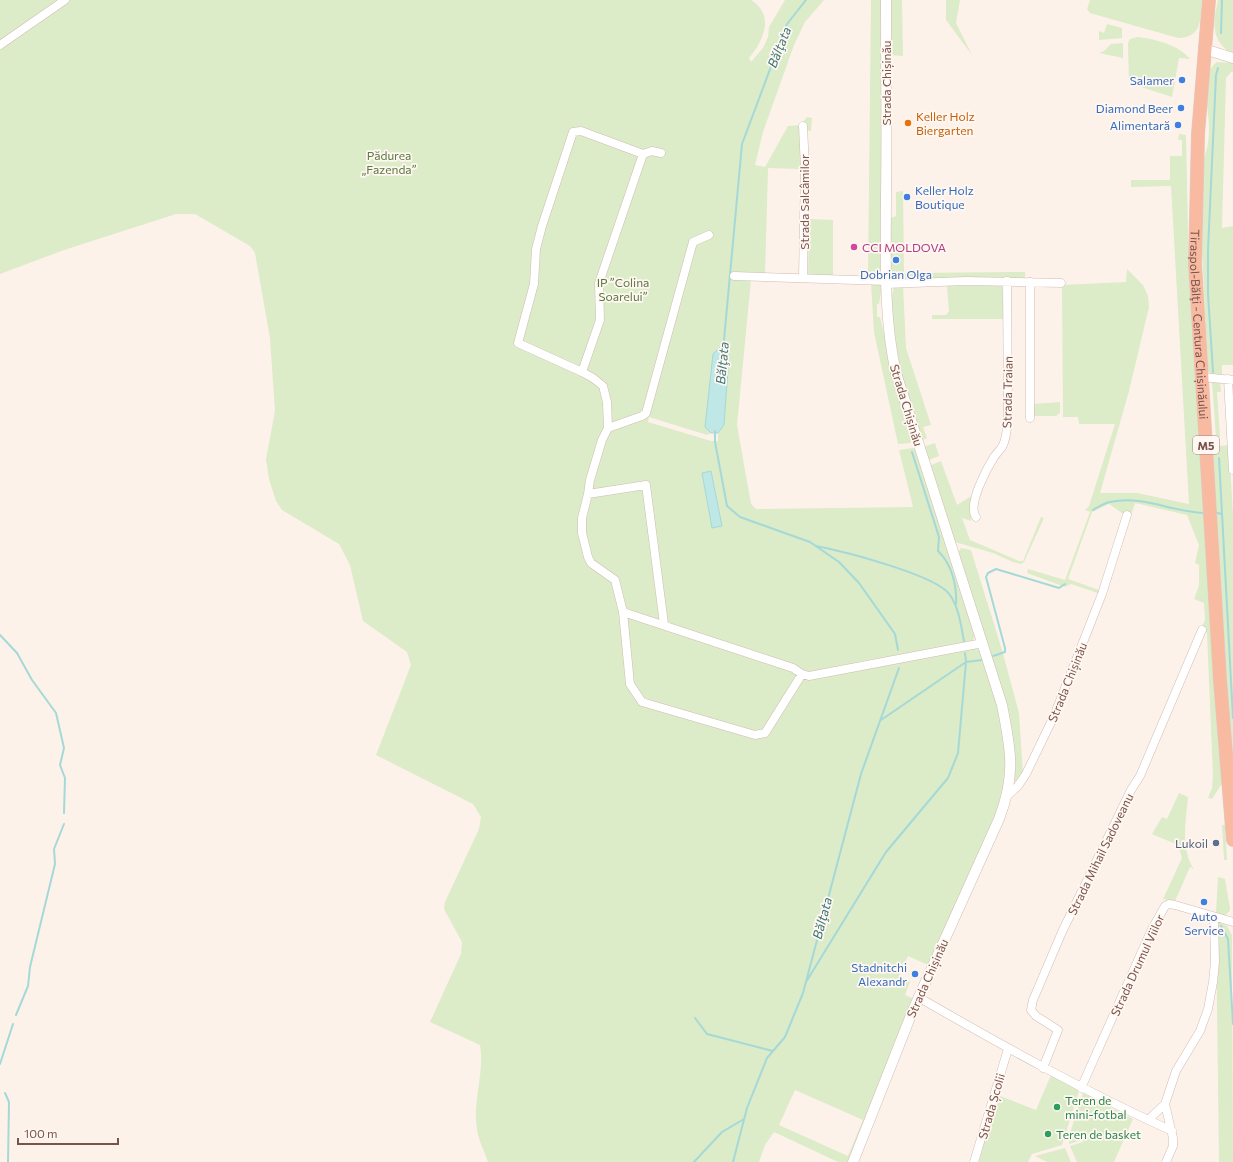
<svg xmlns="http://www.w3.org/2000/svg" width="1233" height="1162" viewBox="0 0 1233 1162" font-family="Commissioner,sans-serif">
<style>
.green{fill:#dcebc8;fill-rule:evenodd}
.water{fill:#bee7e6;stroke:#a4d9d8}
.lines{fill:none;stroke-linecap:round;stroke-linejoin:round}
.stream{stroke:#a4d9d8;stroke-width:2}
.minor-casing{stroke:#d2bbb2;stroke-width:9}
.tertiary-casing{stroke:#d2bbb2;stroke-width:11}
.trunk-casing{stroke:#d9cfcd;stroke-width:14}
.minor{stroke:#fff;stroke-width:8}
.tertiary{stroke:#fff;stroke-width:10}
.trunk{stroke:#f9baa2;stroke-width:13}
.shop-dot{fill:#3f7fe0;stroke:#fff7f1;stroke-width:1.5}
.food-dot{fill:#e8710a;stroke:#fff7f1;stroke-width:1.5}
.hotel-dot{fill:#d1479c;stroke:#fff7f1;stroke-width:1.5}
.service-dot{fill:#5c6f8a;stroke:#fff7f1;stroke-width:1.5}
.leisure-dot{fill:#2e9e5b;stroke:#fff7f1;stroke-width:1.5}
.labels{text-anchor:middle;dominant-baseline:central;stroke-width:3.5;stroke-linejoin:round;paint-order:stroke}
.shield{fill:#fff7f1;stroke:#a1857e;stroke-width:1}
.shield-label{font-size:11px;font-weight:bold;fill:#79544c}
.shop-label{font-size:12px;fill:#366cbe;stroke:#fff7f1;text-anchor:end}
.street-label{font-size:12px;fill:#79544c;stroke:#fff7f1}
.food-label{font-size:12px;fill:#c56008;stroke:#fff7f1;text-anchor:start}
.park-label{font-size:12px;fill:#5b7941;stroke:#fff7f1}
.hotel-label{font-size:12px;fill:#b23c85;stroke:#fff7f1;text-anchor:start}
.service-label{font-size:12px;fill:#4e5e75;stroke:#fff7f1;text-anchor:end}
.leisure-label{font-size:12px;fill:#27864d;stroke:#fff7f1;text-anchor:start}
.water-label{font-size:13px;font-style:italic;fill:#3c7676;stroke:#fff7f1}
</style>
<rect width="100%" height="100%" fill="#fdf2ea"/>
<path class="green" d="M 0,0 L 751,0 C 775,15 764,40 749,58 L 751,62 L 763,48 L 768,37 L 769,27 L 785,0 L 824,0 L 805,22 L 794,45 L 763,132 L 755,165 L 765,167 L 788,126 L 801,125 L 807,117 L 812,118 L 811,131 L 805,130 L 801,125 L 800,169 L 768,168 L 765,274 L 733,273 L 733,280 L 751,280 L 737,425 L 751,504 L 756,509 L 913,507 L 899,450 L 913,448 L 917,452 L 975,631 L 974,639 L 970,643 L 857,662 L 858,669 L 972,648 L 982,651 C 992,688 1008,728 1006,766 C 1005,782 1001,797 997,812 L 928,965 L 908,956 L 899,976 L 910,982 L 905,995 L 914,999 L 849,1162 L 838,1162 L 774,1132 L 765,1145 L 759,1162 L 488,1162 C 485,1152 478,1140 477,1129 C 472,1101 485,1073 480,1045 L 430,1022 L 461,954 L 462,942 L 444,909 L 445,902 L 479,829 L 481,817 L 473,804 L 376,755 L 411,665 L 407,652 L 363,621 L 350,565 L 339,544 L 282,510 L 276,501 L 269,479 L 266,459 L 275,411 L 270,338 L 255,253 L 250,246 L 195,214 L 176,214 L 64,250 L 0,274 ZM 649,417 L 707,435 L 711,433 L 705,427 L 724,425 L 718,433 L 718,441 L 711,441 L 648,422 ZM 795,1090 L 863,1120 L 848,1156 L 779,1125 Z
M 871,0 L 881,0 L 883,277 L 868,278 Z
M 890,0 L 902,0 L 903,56 L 890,55 Z
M 946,0 L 960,0 L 956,23 L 972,55 L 946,20 Z
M 1090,0 L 1202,0 C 1200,20 1203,37 1178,38 L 1090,13 L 1087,9 Z
M 1218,0 L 1233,0 L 1233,54 C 1210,41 1213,23 1218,0 Z
M 1107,24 L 1122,28 L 1122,38 L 1099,40 L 1099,31 L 1104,33 Z
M 1138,37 C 1155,39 1179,45 1190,59 L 1179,58 L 1172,97 L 1129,83 L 1128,43 L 1130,39 Z
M 1123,43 L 1123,58 L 1099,53 L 1104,51 L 1111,44 Z
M 1217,62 L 1233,63 L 1233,72 L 1231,72 L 1226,78 L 1222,228 L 1233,226 L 1233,365 L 1222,365 L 1222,376 L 1212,375 L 1208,371 L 1202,251 L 1204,158 C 1208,148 1209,138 1209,127 C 1209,109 1199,74 1217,62 Z
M 1179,134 L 1186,135 L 1189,280 L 1223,782 L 1212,799 L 1208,798 L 1212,788 L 1213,776 L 1207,633 L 1202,627 L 1205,620 L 1204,603 L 1194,599 L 1199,586 L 1199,565 L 1195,563 L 1199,545 L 1187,515 L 1135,503 L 1129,522 L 1122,513 L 1109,504 L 1092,512 L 1068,579 L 1099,590 L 1098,593 L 1071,584 L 1065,587 L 1027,573 L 1028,569 L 1065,580 L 1090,512 L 1085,510 L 1089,506 L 1115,424 L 1079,424 L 1078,417 L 1063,417 L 1062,285 L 1126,282 L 1127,269 L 1143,285 L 1148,296 L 1149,307 L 1129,391 L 1100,493 L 1137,493 L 1189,504 L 1171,186 L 1131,187 L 1131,180 L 1170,180 L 1170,156 L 1182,156 L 1182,140 L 1178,140 Z
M 903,191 L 904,273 L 1025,272 L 1025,280 L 895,281 L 890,275 L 891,218 L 896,216 L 896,192 Z
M 809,219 L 833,220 L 833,276 L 808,275 Z
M 945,283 L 1002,283 L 1004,319 L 932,319 L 932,315 L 946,315 L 949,311 L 947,286 Z
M 871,284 L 881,284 L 882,287 L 879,304 L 877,304 L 877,317 L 880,317 L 884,333 L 912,439 L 910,443 L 898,444 L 874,332 Z
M 903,285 L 906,348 L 931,425 L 923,427 L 927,438 L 921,441 L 894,349 L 891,298 L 894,288 Z
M 1212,381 L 1220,383 L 1221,392 L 1217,392 L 1220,437 L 1216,438 Z
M 1060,402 L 1060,413 L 1056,416 L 1035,416 L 1032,413 L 1032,404 Z
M 935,443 L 939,456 L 927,461 L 923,447 Z
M 1229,445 L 1233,514 L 1233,806 L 1211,447 Z
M 941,461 L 957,505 L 973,495 L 971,521 L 962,518 L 970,540 L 1019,561 L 1023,561 L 1041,517 L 1044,518 L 1024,562 L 1021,564 L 1013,562 L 993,553 L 955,542 L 929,466 Z
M 961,548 L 971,550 L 1002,650 L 1019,713 L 1023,775 L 1018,781 L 1014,781 L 1014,760 L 958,553 Z
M 1179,793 L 1188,797 C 1186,820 1180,849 1194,869 L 1190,867 L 1175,901 L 1163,899 L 1182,858 L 1178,845 L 1152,834 L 1162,817 L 1167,819 Z
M 1222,825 L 1225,825 L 1227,860 L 1224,860 Z
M 1218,877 L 1225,879 L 1230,908 L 1230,911 L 1224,916 L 1216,913 Z
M 1219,922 L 1227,926 L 1232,935 L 1233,1162 L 1219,1162 L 1216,925 Z
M 1051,1075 L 1079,1091 L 1062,1145 L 1032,1154 L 1028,1162 L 979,1162 L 997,1095 L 1036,1110 Z
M 1083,1093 L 1133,1119 L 1114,1162 L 1077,1162 L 1070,1146 L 1083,1142 L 1082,1140 L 1069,1144 L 1070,1133 Z
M 1065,1148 L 1071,1162 L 1047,1162 L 1035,1156 Z"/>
<path class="water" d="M 719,348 L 726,349 L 729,355 L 724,425 L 718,433 L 711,433 L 705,427 L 713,354 Z
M 711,471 L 722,526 L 712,528 L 702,473 Z"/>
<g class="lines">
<path class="stream" d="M 1221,33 L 1222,0
M 723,351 L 742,144 L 787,24 L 806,0
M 1213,372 L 1208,294 L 1208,250 L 1216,75 L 1218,68
M 715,431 L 715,442 L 727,506 L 740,517 L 810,542 L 839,562 L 859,583 L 895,634 L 898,650
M 912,452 L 939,537 L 938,551 C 952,564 957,586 956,604
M 1219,458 L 1233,718
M 1093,510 C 1098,507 1104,503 1110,502 C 1143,495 1172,512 1204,513
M 1217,513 L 1222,514
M 816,546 C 842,551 937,575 950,595 C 959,608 961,626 964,641
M 0,635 L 17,653 L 32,680 L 56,713 L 64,748 L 60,765 L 65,778 L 64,813
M 993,656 L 1005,652 L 1005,648 L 986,577 L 988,573 L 996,569 L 1059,588 L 1065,584
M 881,720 L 966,662 L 982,660
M 1221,926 L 1228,939 L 1233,1024
M 806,982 L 886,852 L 948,778 L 958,753 L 966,662 L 965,653
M 16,1015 L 28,986 L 30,967 L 55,864 L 54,849 L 64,824
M 695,1018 L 707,1034 L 773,1051
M 0,1064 L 13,1024
M 5,1093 L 9,1102 L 8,1162
M 694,1162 L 722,1132 L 744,1119
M 733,1162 L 747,1108 L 767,1058 L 785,1037 L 803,993 L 861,774 L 899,668"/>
<defs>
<path id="minor" d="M 0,45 L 65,0
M 803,126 L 805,168 L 803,278
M 661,153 L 652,151 L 643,154 L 599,283 L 600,320 L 582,372 L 593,378 L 603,386 L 607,402 L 608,428 L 602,440 L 590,480 L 588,494 L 646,485 L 664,624
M 734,276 L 886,281
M 1030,282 L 1030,418
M 886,284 L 966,281 L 1061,283
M 582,372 L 518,343 L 534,284 L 536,249 L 542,226 L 573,132 L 581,131 L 643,154
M 1202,377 L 1232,380
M 1228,379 L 1233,470
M 608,428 L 642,416 L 646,413 L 693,242 L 709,235
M 588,494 L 582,518 L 582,533 L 588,557 L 591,563 L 615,580 L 623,612 L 793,668 L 802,674 L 809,676 L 983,643
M 976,517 C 967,505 987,468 994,457 C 997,453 1001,449 1003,445 C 1007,437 1007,426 1008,417 L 1007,281
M 623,612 L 630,684 L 642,702 L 755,735 L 765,733 L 802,674
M 1007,796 L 1018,786 L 1026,774 L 1054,716 L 1102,594 L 1127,515
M 918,997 C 1003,1046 1084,1091 1172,1131
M 1043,1068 L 1058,1030 L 1036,1016 L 1031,1010 L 1033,1000 L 1062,932 L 1131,790 L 1140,776 L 1202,630
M 1081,1088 L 1152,929 L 1165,906 L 1169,904 L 1175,905 L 1233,922
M 1148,1120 L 1165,1104
M 974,1162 L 1008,1049
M 1166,1162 L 1173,1146 L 1173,1138 L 1165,1104 L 1176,1071 L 1200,1031 L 1208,1009 L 1213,982 L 1215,962 L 1214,917"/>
<path id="tertiary" d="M 1204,49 L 1233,58
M 853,1162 L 913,1010 L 999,819 C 1016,775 1011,750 1002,705 L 896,373 C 883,315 886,254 886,195 C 887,130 886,65 886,0"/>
<g id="trunk">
<path id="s1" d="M 1209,0 L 1198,134 L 1195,264 L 1220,680 L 1233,840"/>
</g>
</defs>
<use href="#minor" class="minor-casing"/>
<use href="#tertiary" class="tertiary-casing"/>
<use href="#trunk" class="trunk-casing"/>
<use href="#minor" class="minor"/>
<use href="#tertiary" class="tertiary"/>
<use href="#trunk" class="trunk"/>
</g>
<g class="shop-dot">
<circle cx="1182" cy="80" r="4"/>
<circle cx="1181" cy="108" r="4"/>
<circle cx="1178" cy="125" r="4"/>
<circle cx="907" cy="197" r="4"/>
<circle cx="896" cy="260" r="4"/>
<circle cx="1204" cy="902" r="4"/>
<circle cx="915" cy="974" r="4"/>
</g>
<circle class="food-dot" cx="908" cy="123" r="4"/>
<circle class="hotel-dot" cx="854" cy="247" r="4"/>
<circle class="service-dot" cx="1216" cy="843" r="4"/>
<g class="leisure-dot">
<circle cx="1057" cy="1107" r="4"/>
<circle cx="1048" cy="1134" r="4"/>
</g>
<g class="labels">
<rect class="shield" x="1193" y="436" width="26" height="18" rx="3"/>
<g class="shield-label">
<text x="1206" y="445">M5</text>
</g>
<g class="shop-label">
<text x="1174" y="80">Salamer</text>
<text x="1173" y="108">Diamond Beer</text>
<text x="1170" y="125">Alimentară</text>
<text x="915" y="190" text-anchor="start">Keller Holz<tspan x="915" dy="14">Boutique</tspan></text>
<text x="896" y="274" text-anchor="middle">Dobrian Olga</text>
<text x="1204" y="916" text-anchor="middle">Auto<tspan x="1204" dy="14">Service</tspan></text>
<text x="907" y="967">Stadnitchi<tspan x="907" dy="14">Alexandr</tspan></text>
</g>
<g class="street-label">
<text transform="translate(886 83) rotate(-90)">Strada Chișinău</text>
<text transform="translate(804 202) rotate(-90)">Strada Salcâmilor</text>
<text stroke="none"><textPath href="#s1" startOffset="325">Tiraspol-Bălţi - Centura Chișinăului</textPath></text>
<text transform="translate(1007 392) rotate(-89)">Strada Traian</text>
<text transform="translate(907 405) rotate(73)">Strada Chișinău</text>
<text transform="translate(1067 682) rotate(-68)">Strada Chișinău</text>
<text transform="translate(1100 854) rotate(-64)">Strada Mihail Sadoveanu</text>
<text transform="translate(1137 965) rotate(-65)">Strada Drumul Viilor</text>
<text transform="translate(927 978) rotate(-66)">Strada Chișinău</text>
<text transform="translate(991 1106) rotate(-74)">Strada Școlii</text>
</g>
<g class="food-label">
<text x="916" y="116">Keller Holz<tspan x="916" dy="14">Biergarten</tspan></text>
</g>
<g class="park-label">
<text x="389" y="155">Pădurea<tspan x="389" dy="14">„Fazenda”</tspan></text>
<text x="623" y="282">IP ”Colina<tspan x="623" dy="14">Soarelui”</tspan></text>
</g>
<g class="hotel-label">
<text x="862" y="247">CCI MOLDOVA</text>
</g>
<g class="service-label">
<text x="1208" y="843">Lukoil</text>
</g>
<g class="leisure-label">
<text x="1065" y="1100">Teren de<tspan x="1065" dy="14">mini-fotbal</tspan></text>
<text x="1056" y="1134">Teren de basket</text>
</g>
<g class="water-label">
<text transform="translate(779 47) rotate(-68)">Bălţata</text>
<text transform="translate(722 363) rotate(-85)">Bălţata</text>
<text transform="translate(822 918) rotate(-75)">Bălţata</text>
</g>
</g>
<path d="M18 1138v6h100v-6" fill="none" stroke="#79544c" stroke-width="2"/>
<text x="24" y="1138" font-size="12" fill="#79544c" stroke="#fff7f1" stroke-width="3" paint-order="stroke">100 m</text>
</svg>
